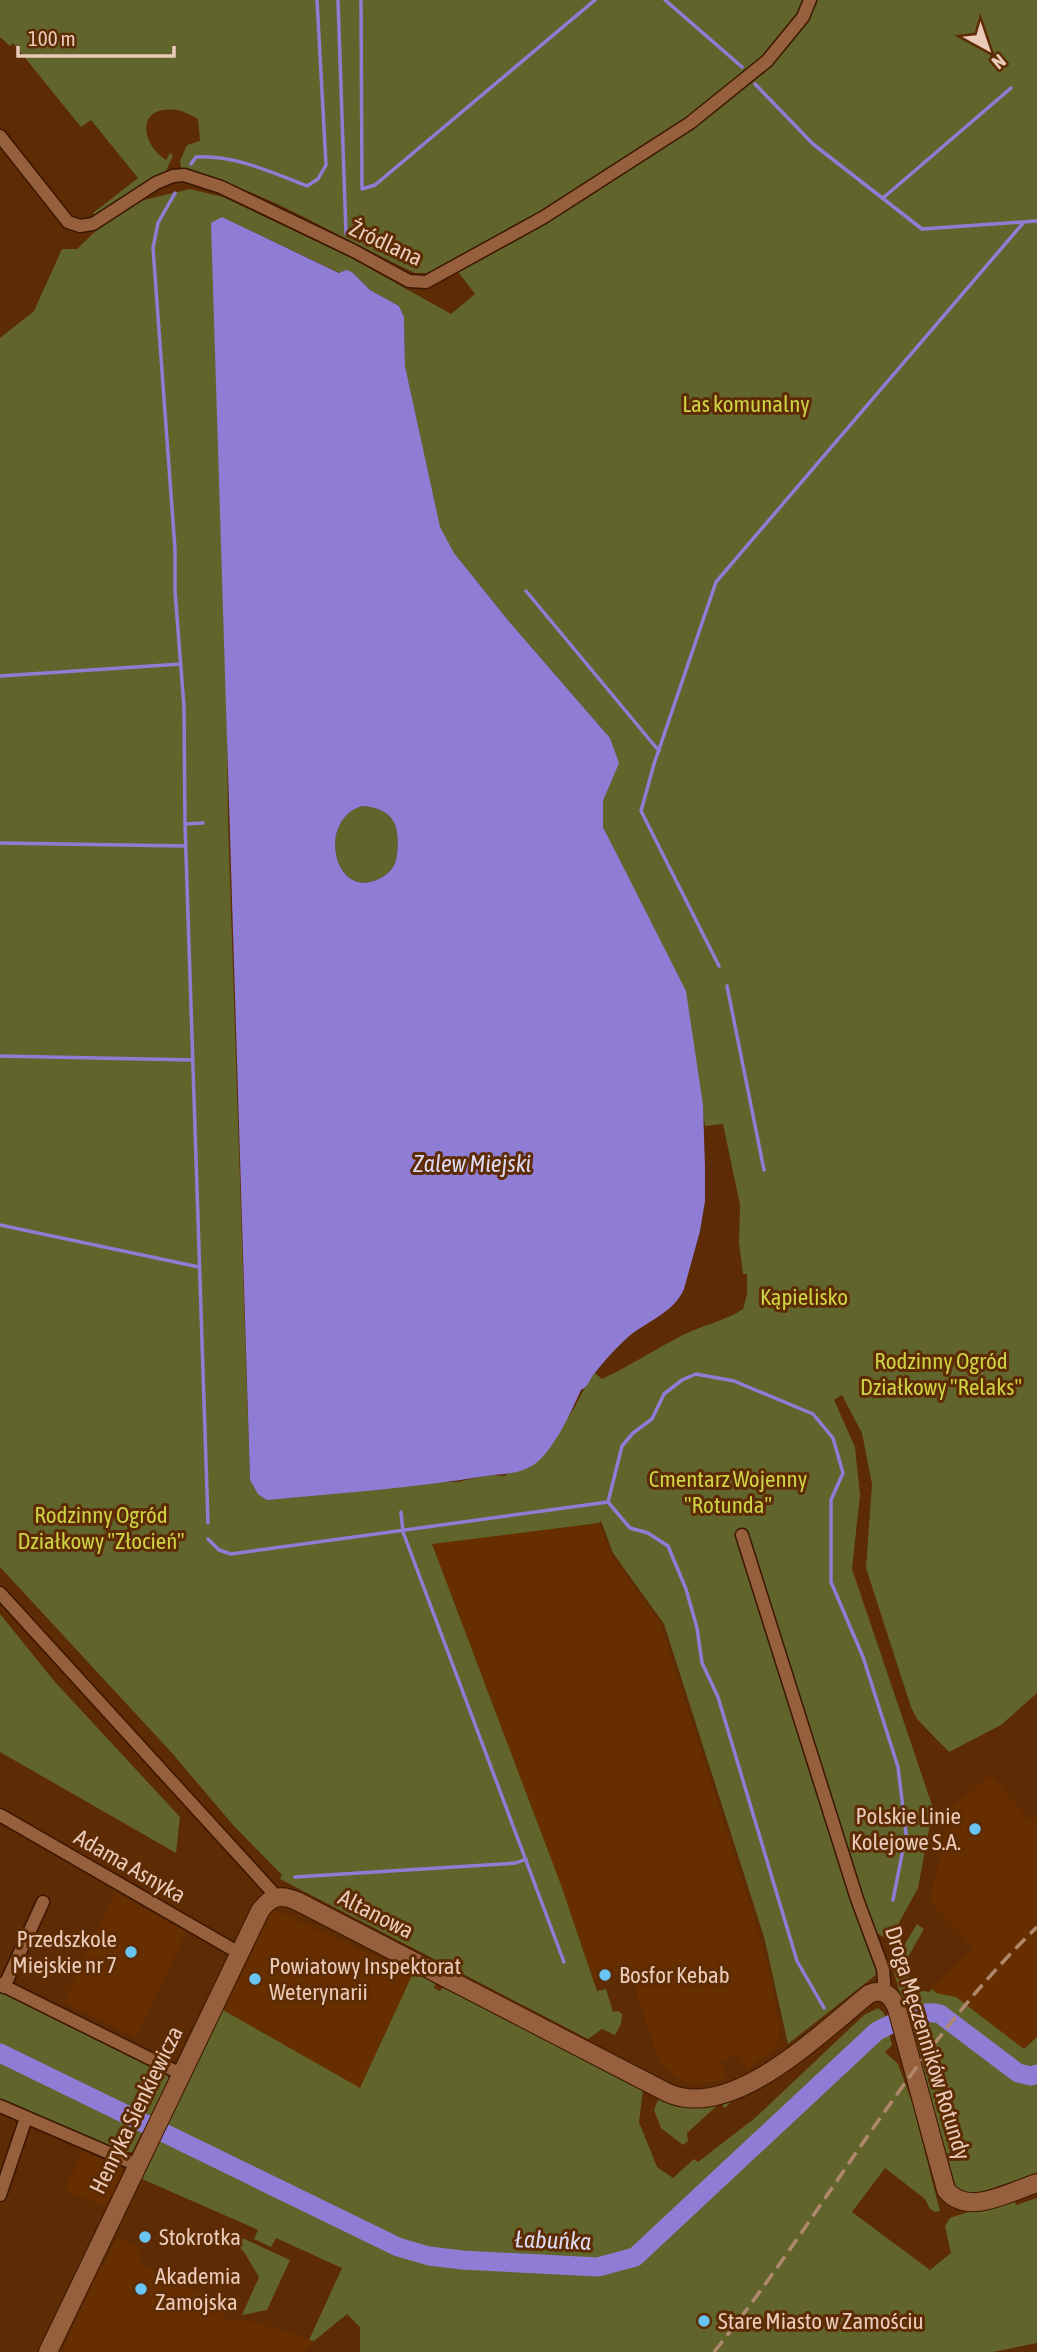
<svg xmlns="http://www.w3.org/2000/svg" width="1037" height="2352" viewBox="0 0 1037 2352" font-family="'Asap Condensed',sans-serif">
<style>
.built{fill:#672e00}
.green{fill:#62652b;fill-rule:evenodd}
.water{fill:#8f7cd5;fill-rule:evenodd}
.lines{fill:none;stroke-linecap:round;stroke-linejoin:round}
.stream{stroke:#8f7cd5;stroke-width:3.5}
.river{stroke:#8f7cd5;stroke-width:19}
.street-casing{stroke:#3b1600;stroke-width:15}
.secondary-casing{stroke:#3b1600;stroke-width:20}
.street{stroke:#97603d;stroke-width:12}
.secondary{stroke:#97603d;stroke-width:18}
.rail{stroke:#af886d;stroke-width:3.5;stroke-dasharray:14 7;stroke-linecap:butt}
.poi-dot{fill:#68c4f0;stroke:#5d2b04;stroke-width:2.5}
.labels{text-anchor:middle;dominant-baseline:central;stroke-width:6;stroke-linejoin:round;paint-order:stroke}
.street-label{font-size:23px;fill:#eacab8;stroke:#5d2b04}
.park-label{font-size:23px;fill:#cdd344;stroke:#5d2b04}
.poi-label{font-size:23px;fill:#eacab8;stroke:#5d2b04;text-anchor:start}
.water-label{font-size:24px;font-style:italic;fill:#dcd9f1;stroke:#5d2b04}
</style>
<rect width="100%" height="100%" fill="#5d2b04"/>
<path class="built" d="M 599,1523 L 611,1555 L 661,1624 L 760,1936 L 772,1983 L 780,2029 L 777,2047 L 747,2069 L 739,2053 L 720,2062 L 727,2078 L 712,2082 L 683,2082 L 660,2063 L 637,1994 L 637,1981 L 633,1970 L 614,1976 L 611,1966 L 595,1970 L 598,1980 L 594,1981 L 561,1885 L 432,1543 Z
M 990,1775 L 1030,1820 L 1037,1815 L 1037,2037 L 1024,2049 L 956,1997 L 936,1993 L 932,1989 L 973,1947 L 930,1902 L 950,1809 Z
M 115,1892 L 186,1932 L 136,2038 L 64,2002 Z
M 275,1910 L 412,1974 L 360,2088 L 223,2010 L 271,1912 Z
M 83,2151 L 121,2167 L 122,2172 L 106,2207 L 65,2190 Z
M 117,2237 L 139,2248 L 137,2253 L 143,2255 L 139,2264 L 223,2303 L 226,2321 L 241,2318 L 314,2341 L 303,2352 L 62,2352 L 97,2274 L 101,2266 L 103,2267 Z"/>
<path class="green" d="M 0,0 L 1037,0 L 1037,1693 L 1001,1725 L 949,1752 L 917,1719 L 911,1707 L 866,1568 L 872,1484 L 862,1433 L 842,1395 L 834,1400 L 855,1447 L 860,1495 L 852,1569 L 933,1808 L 918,1888 L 889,1941 L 879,1934 L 867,1943 L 877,1974 L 788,2044 L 764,1937 L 664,1624 L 613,1553 L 601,1521 L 599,1523 L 432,1544 L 561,1885 L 597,1991 L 606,1989 L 613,2012 L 618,2011 L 622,2014 L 621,2024 L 615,2035 L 602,2029 L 588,2039 L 280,1879 L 282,1875 L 233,1825 L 172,1753 L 0,1567 L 0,338 L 34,311 L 62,249 L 77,249 L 104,223 L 140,201 L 190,189 L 223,197 L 351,258 L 451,314 L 475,294 L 452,264 L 430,273 L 415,273 C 338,237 264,190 181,168 L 180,161 L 187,145 L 200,141 L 198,119 C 192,116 184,111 177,110 C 136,104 140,144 166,160 L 170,153 L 173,155 L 166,171 L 97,216 L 93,213 L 138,178 L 91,120 L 81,127 L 13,43 L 10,46 L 0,37 ZM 222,217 L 340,273 L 352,272 L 370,290 L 399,306 L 404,317 L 405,366 L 439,527 L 454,553 L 507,619 L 610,738 L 614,750 L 611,782 L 603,801 L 603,827 L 613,847 L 696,1069 L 705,1126 L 723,1124 L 740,1205 L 739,1243 L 743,1274 L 747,1274 L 747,1294 L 743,1309 C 725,1321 703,1325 683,1335 C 655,1349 630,1366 602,1379 L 595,1373 C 582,1388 577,1408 563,1424 C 547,1443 524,1459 505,1476 L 490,1475 L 457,1482 L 250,1480 L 228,822 Z
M 362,806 C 394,809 400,824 397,854 C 396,864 392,871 384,876 C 336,907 314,821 362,806 Z
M 0,1614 L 55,1682 L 180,1817 L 176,1853 L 0,1752 Z
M 917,1924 L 924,1929 L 901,1969 L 913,1980 L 918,1990 L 929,1992 L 932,1989 L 936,1993 L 956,1997 L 1024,2049 L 1037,2037 L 1037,2173 L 975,2194 L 971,2195 L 956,2187 L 892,1965 Z
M 414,1971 L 436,1982 L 434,1988 L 440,1991 L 444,1986 L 643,2089 L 639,2122 L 657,2167 L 673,2178 L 694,2159 L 698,2162 L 755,2118 L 864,2015 L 878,2008 L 884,2013 L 892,2045 L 885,2052 L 898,2064 L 912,2102 L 940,2211 L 935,2212 L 930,2209 L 925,2199 L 885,2168 L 852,2212 L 930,2270 L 951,2253 L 945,2226 L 950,2218 L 1013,2197 L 1016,2205 L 1037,2198 L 1037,2343 L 993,2352 L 360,2352 L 360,2327 L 347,2314 L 314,2341 L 309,2340 L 342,2268 L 276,2238 L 271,2247 L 254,2239 L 258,2230 L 142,2179 L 223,2010 L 360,2088 Z
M 0,1991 L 165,2071 L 169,2079 L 132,2152 L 121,2152 L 0,2099 Z
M 659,2098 C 685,2111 707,2105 734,2099 L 725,2108 L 720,2103 L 687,2133 L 688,2141 L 683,2145 L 661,2128 L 654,2110 Z
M 240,2237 L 290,2260 L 267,2310 L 242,2315 L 259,2277 L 244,2252 L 235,2242 Z"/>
<path class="water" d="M 222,217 L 339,273 L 346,270 L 352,272 L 370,290 L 399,306 L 404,317 L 405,366 L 440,527 L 454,553 L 507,619 L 610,738 L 619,763 L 603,801 L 603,827 L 686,991 L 703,1105 L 705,1168 L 705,1201 L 700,1231 L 684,1289 C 674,1313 645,1322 627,1338 C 615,1349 604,1361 594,1374 C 589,1380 589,1386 581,1390 C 571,1412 555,1448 536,1463 C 520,1475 504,1473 486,1476 C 414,1488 340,1493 267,1500 L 258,1494 L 250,1480 L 211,223 ZM 362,806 C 394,809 400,824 397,854 C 396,864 392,871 384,876 C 336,907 314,821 362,806 Z"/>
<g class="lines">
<path class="stream" d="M 338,0 L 346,234
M 361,0 L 362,189 L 375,185 L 595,0
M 665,0 L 742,67
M 755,84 L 813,144 L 922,229 L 1037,221
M 191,164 L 196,157 C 235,155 271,172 307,186 L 318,179 L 326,165 L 317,0
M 175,193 L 158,223 L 153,248 L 175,549 L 175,591 L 184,707 L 185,824 L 208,1523
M 883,198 L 1011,88
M 526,591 L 659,751
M 0,676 L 181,664
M 185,824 L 203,823
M 0,843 L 186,846
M 719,966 L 641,811 L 654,764 L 716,582 L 1024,222
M 727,986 L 764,1170
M 0,1056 L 193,1060
M 0,1225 L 199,1267
M 401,1512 L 403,1532 L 564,1962
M 208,1539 L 219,1550 L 231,1554 L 608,1502
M 295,1877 L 516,1863 L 526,1859
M 824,2008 L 797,1961 L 718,1697 L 702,1663 L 697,1628 L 686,1589 L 668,1546 L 648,1533 L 630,1528 L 608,1502 L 622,1446 L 633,1433 L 652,1419 L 664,1394 L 682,1380 L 696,1374 L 734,1381 L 813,1414 L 833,1438 L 843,1473 L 831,1500 L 831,1582 L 863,1657 L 898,1767 L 906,1834 L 893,1900"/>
<path class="river" d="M 0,2053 L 398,2247 L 429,2256 L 462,2260 L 598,2267 L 635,2257 L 877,2031 C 898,2021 916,2009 940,2014 L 1018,2073 L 1031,2076 L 1037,2074"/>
<defs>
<path id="street" d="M 0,136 L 68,222 L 80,226 L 93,224 L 156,183 L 173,176 L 184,175 L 221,187 L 354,251 L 409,281 L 426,282 L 544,217 L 690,123 L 767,61 L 803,17 L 810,0
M 742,1535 L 857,1899 L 883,1969 L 885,1992
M 0,1593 L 277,1897
M 0,1815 L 239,1953
M 0,1984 L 181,2074
M 4,1987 L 43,1902
M 0,2106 L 137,2165
M 0,2195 L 26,2118"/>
<path id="secondary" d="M 48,2352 L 260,1911 C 271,1895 282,1894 299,1902 L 668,2093 C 733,2122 822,2031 869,1994 C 883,1988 892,1995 897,2009 L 946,2190 C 968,2217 1009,2192 1037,2183"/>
</defs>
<use href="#street" class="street-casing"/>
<use href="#secondary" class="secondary-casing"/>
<use href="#street" class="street"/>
<use href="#secondary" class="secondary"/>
<path class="rail" d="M 714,2352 C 825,2213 909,2051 1037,1927"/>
</g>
<g class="poi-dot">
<circle cx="975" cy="1829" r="7"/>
<circle cx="131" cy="1952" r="7"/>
<circle cx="605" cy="1975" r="7"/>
<circle cx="255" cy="1979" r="7"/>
<circle cx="145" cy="2237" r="7"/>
<circle cx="141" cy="2289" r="7"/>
<circle cx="704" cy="2321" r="7"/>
</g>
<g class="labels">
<g class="street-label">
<text transform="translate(386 243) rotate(25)">Źródlana</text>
<text transform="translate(130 1866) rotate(30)">Adama Asnyka</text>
<text transform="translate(376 1914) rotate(27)">Altanowa</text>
<text transform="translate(928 2043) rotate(73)">Droga Męczenników Rotundy</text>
<text transform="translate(136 2110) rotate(-64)">Henryka Sienkiewicza</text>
</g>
<g class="park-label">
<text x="746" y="404">Las komunalny</text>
<text x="804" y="1297">Kąpielisko</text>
<text x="941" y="1361">Rodzinny Ogród<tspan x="941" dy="26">Działkowy "Relaks"</tspan></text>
<text x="728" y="1479">Cmentarz Wojenny<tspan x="728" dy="26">"Rotunda"</tspan></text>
<text x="101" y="1515">Rodzinny Ogród<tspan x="101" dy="26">Działkowy "Złocień"</tspan></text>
</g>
<g class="poi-label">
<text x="961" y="1816" text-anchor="end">Polskie Linie<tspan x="961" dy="26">Kolejowe S.A.</tspan></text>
<text x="117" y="1939" text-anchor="end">Przedszkole<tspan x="117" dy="26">Miejskie nr 7</tspan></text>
<text x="269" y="1966">Powiatowy Inspektorat<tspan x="269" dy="26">Weterynarii</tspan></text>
<text x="619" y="1975">Bosfor Kebab</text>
<text x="159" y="2237">Stokrotka</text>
<text x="155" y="2276">Akademia<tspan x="155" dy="26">Zamojska</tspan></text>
<text x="718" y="2321">Stare Miasto w Zamościu</text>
</g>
<g class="water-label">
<text x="472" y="1163">Zalew Miejski</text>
<text transform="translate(553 2240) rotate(2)">Łabuńka</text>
</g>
</g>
<g transform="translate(988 49) rotate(140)" stroke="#5d2b04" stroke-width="5" paint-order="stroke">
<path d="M0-5L12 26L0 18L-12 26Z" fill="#eacab8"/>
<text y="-10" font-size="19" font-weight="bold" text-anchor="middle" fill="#eacab8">N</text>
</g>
<path d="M18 46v10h156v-10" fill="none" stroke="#eacab8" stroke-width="3.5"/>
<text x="28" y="46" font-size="21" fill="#eacab8" stroke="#5d2b04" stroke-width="5" paint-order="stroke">100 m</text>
</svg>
